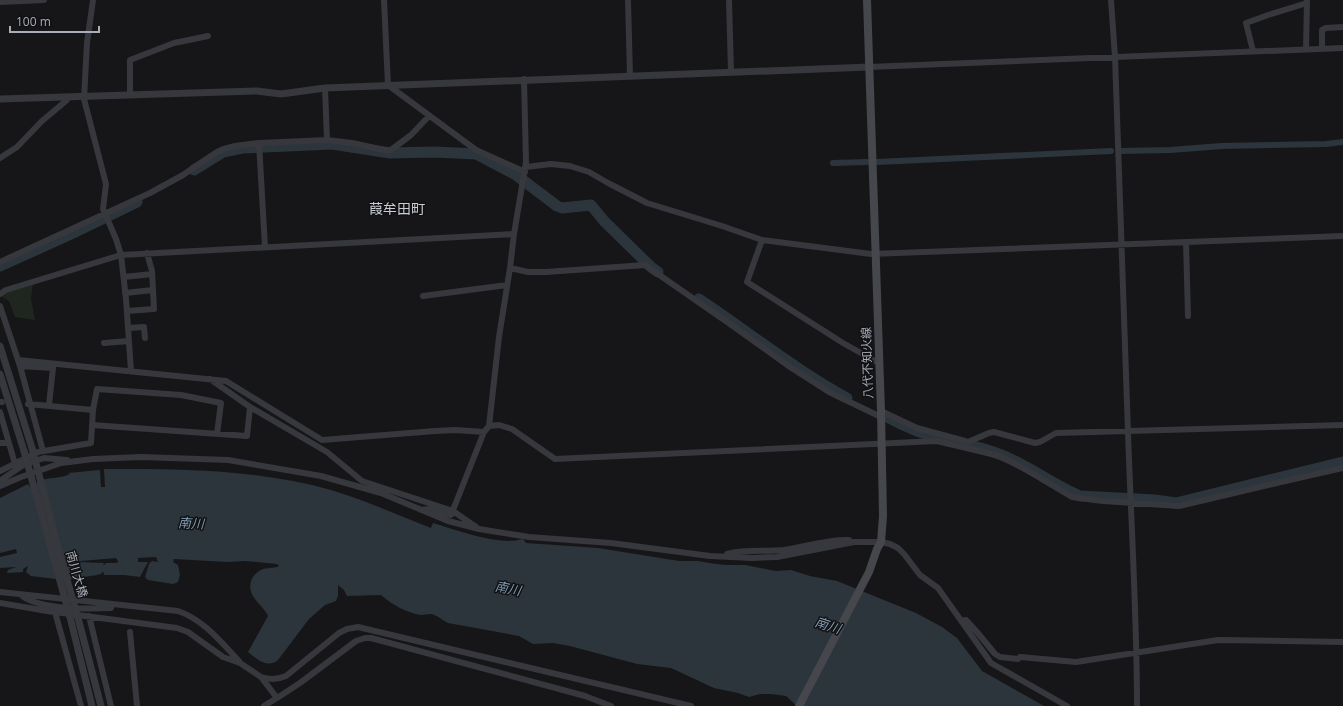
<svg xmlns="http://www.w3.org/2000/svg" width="1343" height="706" viewBox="0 0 1343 706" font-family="'Open Sans','Noto Sans JP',sans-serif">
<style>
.green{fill:#1e261f}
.water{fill:#2c353c;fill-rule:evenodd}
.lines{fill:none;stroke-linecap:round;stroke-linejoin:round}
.canal{stroke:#2c353c;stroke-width:6}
.river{stroke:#2c353c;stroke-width:11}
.minor{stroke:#37383d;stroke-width:6}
.tertiary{stroke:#37383d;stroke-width:7}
.secondary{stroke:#45474d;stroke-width:8}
.tertiary-bridge{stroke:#37383d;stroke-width:7}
.labels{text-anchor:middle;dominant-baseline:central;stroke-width:3;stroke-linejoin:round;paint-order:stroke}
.street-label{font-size:12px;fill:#a8adb8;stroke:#111113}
.water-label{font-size:13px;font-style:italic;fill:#7f9bb3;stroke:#111113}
.quarter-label{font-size:14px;fill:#c9ccd4;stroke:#111113}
</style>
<rect width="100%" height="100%" fill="#161618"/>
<path class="green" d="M 33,282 L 31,299 L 35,320 L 15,317 L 9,301 L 2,297 L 8,292 Z"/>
<path class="water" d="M 104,469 C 180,469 257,469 331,490 C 365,500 397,515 431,528 L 433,523 C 457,530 482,540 508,541 C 513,541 518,540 523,539 L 526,543 L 598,548 L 679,561 L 698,561 L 709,563 L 725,565 L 745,565 L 776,571 L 791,570 L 810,576 L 837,581 L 916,613 L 942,627 L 957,638 L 982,671 L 1044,706 L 797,706 L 786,696 L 771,694 L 760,694 L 749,697 L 738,693 L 714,688 L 671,668 L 637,664 L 570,646 L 553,643 L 533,644 L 519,636 L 448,623 C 442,620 437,615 431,614 C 427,614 424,615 421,615 C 407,613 391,604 381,595 L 347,596 L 344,590 L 338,585 L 338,596 L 336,601 L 325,605 L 309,619 L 278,660 C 267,669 257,659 248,652 L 268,616 C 265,609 260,606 255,599 C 247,589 249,576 261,570 C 267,567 273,569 279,566 L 277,564 L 245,561 L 227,562 L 174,559 L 173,562 L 178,565 L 180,575 L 178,582 L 173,584 L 148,580 L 145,577 L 149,564 L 152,561 L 158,562 L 156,557 L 138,558 L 138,562 L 148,562 L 140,577 L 124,575 L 104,575 L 103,571 L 101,574 L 97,575 L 65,580 L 31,576 L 26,572 L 28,566 L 23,569 L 23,572 L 7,573 L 8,570 L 16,567 L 0,568 L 0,557 L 17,553 L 16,549 L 0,553 L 0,498 L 28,484 L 30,487 L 36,486 L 38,481 C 49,477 60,479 70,474 L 68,473 L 100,470 L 101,487 L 105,487 ZM 116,558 L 118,561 L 117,563 L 106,563 L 103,566 L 104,563 L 79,562 L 81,561 Z"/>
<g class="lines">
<path class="canal" d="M 1121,151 L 1170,150 L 1222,146 L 1326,144 L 1343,142
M 877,162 L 1111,151
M 833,163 L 867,162"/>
<path class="river" d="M 194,170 L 223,152 L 242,148 L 332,144 L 390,153 L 435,152 L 476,154 L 516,175 L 557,206 L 562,208 L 591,205 L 604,221 L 651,267 L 658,272
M 0,266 L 71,234 L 137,202
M 699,299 C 749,332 795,370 847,398
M 887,417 C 905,427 925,435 946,440 C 963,444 980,447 996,453 C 1026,463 1051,484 1080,496 L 1155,500 L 1176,503 L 1343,462"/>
<path class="minor" d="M 93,0 L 87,43 L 84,99 L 106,184 L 103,209 L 116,239 L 121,255 L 126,299 L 131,371
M 384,0 L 388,85 L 476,150 L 525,172
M 628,0 L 630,76
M 729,0 L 731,72
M 1111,0 L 1115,57 C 1119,182 1123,307 1128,432 C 1131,523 1137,615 1137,706
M 0,2 L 44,0
M 1322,48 L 1322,30 L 1326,28 L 1343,27
M 1306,49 L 1307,1
M 1253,51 L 1246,23 L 1268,15 L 1307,3
M 869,67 L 1343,48
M 325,88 L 327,140
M 130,94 L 130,60 L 174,43 L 208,36
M 259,143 L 265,247
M 0,158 L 17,147 L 42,121 L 67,100 L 67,97
M 526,167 L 551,164 L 570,166 L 589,172 L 608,183 L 647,203 L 722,226 L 762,240 L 871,254 L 1343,236
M 762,240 L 747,282 L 843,343 L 875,361 L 879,362
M 1186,242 L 1188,316
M 0,262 L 150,193 L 183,175 L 217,152 L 224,149 L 235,146 L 259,143 L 327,140 L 352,143 L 384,150 L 391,150 L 411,135 L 429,116
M 510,268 L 528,272 L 546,272 L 645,265 L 730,324 L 790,367 L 829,392 L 881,417
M 124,277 L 152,274
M 125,293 L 153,290
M 0,294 L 6,290 L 121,255 L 514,234
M 423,296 L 507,285
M 0,306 L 20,366 L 43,451
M 127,311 L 154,309 L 152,271 L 147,253
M 128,328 L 144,327 L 145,338
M 104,343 L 129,341
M 18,360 L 226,381 L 322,440 L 435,431 L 455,430 L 484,432
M 20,366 L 53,368 L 49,405
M 210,379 L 250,407 L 327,452 L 362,481 L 453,511 L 476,527
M 0,402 L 2,402
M 28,404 L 93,410
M 881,411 L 917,428 L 965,441 L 968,442 L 989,433 L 994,432 L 1035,443 L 1040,442 L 1056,433 L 1343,425
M 0,412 L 15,464 L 17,467
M 92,425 L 247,436 L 250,407
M 489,426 L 499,425 L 512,429 L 555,459 L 937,441 L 1000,456 L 1025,469 L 1072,497 L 1103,501 L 1179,506 L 1281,482 L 1343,468
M 0,443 L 9,443
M 0,471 L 38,452 L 91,443 L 93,410 L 97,389 L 181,395 L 221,403 L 217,434
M 0,481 L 23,465 L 44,458 L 67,460
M 0,486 L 21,477 L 61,463 L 93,459 L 141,457 L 228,460 L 321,476 L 381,493 L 448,521 L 479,529 L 529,537 L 611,543 L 710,556 L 752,558 L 777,557 L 854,542 L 881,542 L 890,544 L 898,548 L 904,554 L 920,575 L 938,588 L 991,663 L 1067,706
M 421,510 L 429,509 L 451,515 L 484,432 L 489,426 L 499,337 L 510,268 L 514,234 L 526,162 L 524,79
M 727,554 C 746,549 765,552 784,550 C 806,547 826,539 849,540
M 0,592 L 178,611 C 204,620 221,642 239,661
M 22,596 C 43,610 86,609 111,608
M 0,603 L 47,611 L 177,628 L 188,632 L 223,657 L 240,663 L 261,677 L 277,698 L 264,706
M 55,612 L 81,706
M 89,616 L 111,706
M 961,621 L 966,620 L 977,632 L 995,654 L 1000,657 L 1018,659 L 1020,657 L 1076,662 L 1218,640 L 1343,642
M 130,632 L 137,706
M 261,677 C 270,680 277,680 286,676 L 339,633 L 347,629 L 358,627 L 691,706
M 277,698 L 300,683 L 356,641 L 365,638 L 371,638 L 585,696 L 611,706"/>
<path class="tertiary" d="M 0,99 L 257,91 L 281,94 L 325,88 L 869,67
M 0,346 L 32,448
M 0,374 L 24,451
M 70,617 L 92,706
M 78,618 L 101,706"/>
<path class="secondary" d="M 799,706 L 869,572 L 877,549 L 881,542 L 883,516 L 881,411 L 867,0"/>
<path class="tertiary-bridge" d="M 32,448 L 60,555 L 78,618
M 24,451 L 70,617"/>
</g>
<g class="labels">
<g class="street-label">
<text transform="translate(867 363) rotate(-92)">八代不知火線</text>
<text transform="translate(77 574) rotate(74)">南川大橋</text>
</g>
<g class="water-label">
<text transform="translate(191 523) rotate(3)">南川</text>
<text transform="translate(508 588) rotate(11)">南川</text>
<text transform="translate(828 625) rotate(18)">南川</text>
</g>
<g class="quarter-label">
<text x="397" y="208">葭牟田町</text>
</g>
</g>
<path d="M10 26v6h89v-6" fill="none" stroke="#a8adb8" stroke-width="2"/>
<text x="16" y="26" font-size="12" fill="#a8adb8" stroke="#111113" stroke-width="3" paint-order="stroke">100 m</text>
</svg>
